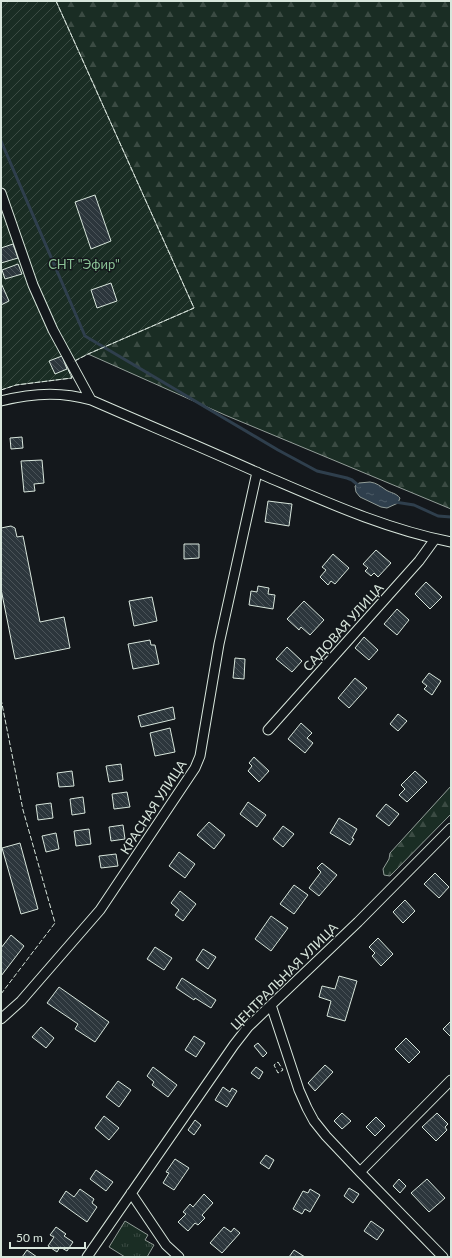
<svg xmlns="http://www.w3.org/2000/svg" width="452" height="1258" viewBox="0 0 452 1258" font-family="Lato,sans-serif">
<style>
.forest{fill:url(#forest-firs);stroke:#939e99}
.park{fill:url(#park-tufts);stroke:#939e99}
.garden{fill:url(#garden-furrows);stroke:#939e99}
.water{fill:url(#water-ripples);stroke:#939e99}
.lines{fill:none;stroke-linecap:round;stroke-linejoin:round}
.stream{stroke:#2f3f4d;stroke-width:3}
.building{fill:url(#building-back-hatch);stroke:#d8e6dc}
.minor-casing{stroke:#d8e6dc;stroke-width:11}
.minor{stroke:#14181c;stroke-width:9}
.fence{stroke:#d8e6dc;stroke-width:1;stroke-dasharray:5 2;stroke-linecap:butt}
.labels{text-anchor:middle;dominant-baseline:central;stroke-width:3;stroke-linejoin:round;paint-order:stroke}
.park-label{font-size:13px;fill:#8ac095;stroke:#14181c}
.street-label{font-size:13px;fill:#d8e6dc;stroke:#14181c}
</style>
<defs>
<pattern id="forest-firs" width="22" height="20" patternUnits="userSpaceOnUse"><rect width="22" height="20" fill="#1a2d24"/><path d="M5 1l3.5 6h-7zM16 11l3.5 6h-7z" fill="#3b4b43"/></pattern>
<pattern id="park-tufts" width="24" height="20" patternUnits="userSpaceOnUse"><rect width="24" height="20" fill="#1a2d24"/><path d="M3 7l-1-3M5 7V3M7 7l1-3M15 17l-1-3M17 17v-4M19 17l1-3" fill="none" stroke="#3b4b43"/></pattern>
<pattern id="garden-furrows" width="10" height="10" patternUnits="userSpaceOnUse"><rect width="10" height="10" fill="#1a2d24"/><path d="M-1 1l2-2M0 10L10 0M9 11l2-2" fill="none" stroke="#3b4b43"/></pattern>
<pattern id="water-ripples" width="26" height="14" patternUnits="userSpaceOnUse"><rect width="26" height="14" fill="#2f3f4d"/><path d="M2 4q2-2 4 0t4 0M15 11q2-2 4 0t4 0" fill="none" stroke="#4c5b66"/></pattern>
<pattern id="building-back-hatch" width="6" height="6" patternUnits="userSpaceOnUse"><rect width="6" height="6" fill="#2c363c"/><path d="M-1 5l2 2M0 0l6 6M5-1l2 2" fill="none" stroke="#4a5358"/></pattern>
</defs>
<rect width="100%" height="100%" fill="#14181c"/>
<path class="forest" d="M 56,1 L 451,1 L 451,509 L 225,415 L 88,354 L 194,308 Z
M 451,786 L 451,814 L 390,876 L 384,875 L 383,869 L 389,859 L 390,853 Z"/>
<path class="park" d="M 125,1221 L 148,1235 L 145,1240 L 154,1245 L 147,1257 L 125,1257 L 109,1247 Z"/>
<path class="garden" d="M 1,1 L 56,1 L 194,308 L 88,354 L 66,365 L 72,378 L 16,385 L 1,390 Z"/>
<path class="water" d="M 370,482 C 377,483 380,486 386,490 C 391,493 396,493 400,498 L 398,503 L 387,508 L 381,507 L 360,497 L 356,492 L 355,486 L 359,483 Z"/>
<g class="lines">
<path class="stream" d="M 1,141 L 85,336 L 278,450 L 317,471 L 347,478 L 352,480 L 359,486
M 395,502 L 414,505 L 438,516 L 451,517"/>
</g>
<path class="building" d="M 95,195 L 111,241 L 91,249 L 75,202 Z
M 13,244 L 18,258 L 1,263 L 1,248 Z
M 18,264 L 22,274 L 5,279 L 2,270 Z
M 1,283 L 9,301 L 1,305 Z
M 111,283 L 117,301 L 97,308 L 91,290 Z
M 62,356 L 67,369 L 55,374 L 49,361 Z
M 22,437 L 23,448 L 11,449 L 10,438 Z
M 42,460 L 44,483 L 34,484 L 35,491 L 24,492 L 21,461 Z
M 268,501 L 292,504 L 289,526 L 265,522 Z
M 11,526 L 15,528 L 17,537 L 23,536 L 40,622 L 64,617 L 70,648 L 15,659 L 1,589 L 1,528 Z
M 184,544 L 199,544 L 199,558 L 184,559 Z
M 376,550 L 391,563 L 378,577 L 374,573 L 371,576 L 365,571 L 368,568 L 363,564 Z
M 333,554 L 349,568 L 335,584 L 331,581 L 328,585 L 320,577 L 326,570 L 322,567 Z
M 426,582 L 442,597 L 430,609 L 415,594 Z
M 258,586 L 269,588 L 268,594 L 275,595 L 273,609 L 249,605 L 251,591 L 257,592 Z
M 152,597 L 157,621 L 134,626 L 129,601 Z
M 304,601 L 324,620 L 310,635 L 301,627 L 299,630 L 287,619 Z
M 397,609 L 409,620 L 397,635 L 384,624 Z
M 364,637 L 378,650 L 369,660 L 355,648 Z
M 150,640 L 151,645 L 155,645 L 159,664 L 133,669 L 128,644 Z
M 287,647 L 302,661 L 292,672 L 276,659 Z
M 235,658 L 245,659 L 244,679 L 233,678 Z
M 429,673 L 441,681 L 432,695 L 424,689 L 427,686 L 422,682 Z
M 355,678 L 367,688 L 349,708 L 338,698 Z
M 173,707 L 175,719 L 141,727 L 138,716 Z
M 398,714 L 407,721 L 398,731 L 390,724 Z
M 301,723 L 312,733 L 307,738 L 313,743 L 305,753 L 288,739 Z
M 170,728 L 175,752 L 155,756 L 150,733 Z
M 254,757 L 269,771 L 259,782 L 248,771 L 252,766 L 249,763 Z
M 121,764 L 123,780 L 109,782 L 106,766 Z
M 72,771 L 74,786 L 59,787 L 57,773 Z
M 415,771 L 427,782 L 407,802 L 399,795 L 405,789 L 401,785 Z
M 127,792 L 130,807 L 114,809 L 112,794 Z
M 83,797 L 85,813 L 72,815 L 70,799 Z
M 248,802 L 266,815 L 257,827 L 240,814 Z
M 51,803 L 53,818 L 38,820 L 36,805 Z
M 386,804 L 399,814 L 389,826 L 376,816 Z
M 339,818 L 357,829 L 352,838 L 354,839 L 350,845 L 330,833 Z
M 209,822 L 225,835 L 214,849 L 197,835 Z
M 123,825 L 125,839 L 111,841 L 109,827 Z
M 283,826 L 294,834 L 283,847 L 273,839 Z
M 89,829 L 91,844 L 76,846 L 74,831 Z
M 56,833 L 59,849 L 46,852 L 42,836 Z
M 20,843 L 38,909 L 21,914 L 2,848 Z
M 179,852 L 195,864 L 185,878 L 169,866 Z
M 116,854 L 118,866 L 101,868 L 99,856 Z
M 322,863 L 337,875 L 319,896 L 309,888 L 321,872 L 317,868 Z
M 435,873 L 449,887 L 439,898 L 424,884 Z
M 294,885 L 308,895 L 294,914 L 280,904 Z
M 180,891 L 196,904 L 183,921 L 175,915 L 179,910 L 171,903 Z
M 405,900 L 415,911 L 403,923 L 393,912 Z
M 271,916 L 288,928 L 271,951 L 255,939 Z
M 11,935 L 24,946 L 1,976 L 1,948 Z
M 378,938 L 393,954 L 381,966 L 372,956 L 375,953 L 369,947 Z
M 155,947 L 172,958 L 164,970 L 147,959 Z
M 203,949 L 216,957 L 208,969 L 196,960 Z
M 339,976 L 357,981 L 345,1021 L 327,1016 L 331,1001 L 319,997 L 322,986 L 335,989 Z
M 182,978 L 216,1000 L 211,1008 L 195,998 L 194,1000 L 176,988 Z
M 59,987 L 109,1022 L 95,1042 L 75,1029 L 78,1024 L 47,1003 Z
M 451,1021 L 451,1037 L 443,1029 Z
M 41,1027 L 54,1038 L 46,1048 L 32,1037 Z
M 194,1036 L 205,1043 L 196,1057 L 185,1050 Z
M 406,1038 L 420,1052 L 409,1063 L 395,1049 Z
M 258,1043 L 267,1053 L 263,1057 L 254,1046 Z
M 325,1065 L 333,1072 L 315,1091 L 308,1083 Z
M 153,1067 L 177,1085 L 168,1097 L 152,1085 L 154,1082 L 147,1076 Z
M 256,1067 L 263,1072 L 259,1079 L 251,1073 Z
M 118,1081 L 131,1090 L 119,1107 L 106,1097 Z
M 223,1087 L 230,1092 L 232,1088 L 237,1091 L 227,1107 L 215,1100 Z
M 342,1113 L 351,1121 L 342,1129 L 334,1121 Z
M 437,1113 L 448,1124 L 445,1127 L 447,1130 L 436,1141 L 422,1127 Z
M 104,1116 L 119,1128 L 109,1140 L 95,1128 Z
M 376,1117 L 385,1126 L 375,1136 L 366,1127 Z
M 195,1120 L 201,1125 L 194,1135 L 188,1130 Z
M 266,1155 L 274,1160 L 269,1169 L 260,1163 Z
M 175,1159 L 189,1168 L 174,1190 L 163,1183 L 169,1173 L 166,1172 Z
M 96,1170 L 113,1182 L 106,1191 L 90,1179 Z
M 399,1179 L 406,1186 L 400,1193 L 393,1186 Z
M 427,1179 L 445,1198 L 429,1212 L 411,1193 Z
M 349,1188 L 359,1194 L 353,1203 L 344,1196 Z
M 80,1189 L 94,1199 L 92,1203 L 97,1207 L 87,1222 L 59,1202 L 66,1191 L 74,1197 Z
M 310,1189 L 320,1195 L 310,1212 L 305,1209 L 302,1214 L 293,1209 L 303,1191 L 308,1193 Z
M 204,1194 L 213,1203 L 202,1215 L 205,1218 L 198,1225 L 195,1223 L 188,1231 L 178,1222 L 186,1214 L 183,1212 L 190,1204 L 193,1207 Z
M 371,1221 L 384,1230 L 377,1240 L 364,1231 Z
M 56,1227 L 66,1234 L 64,1236 L 73,1242 L 67,1251 L 60,1247 L 57,1252 L 48,1246 L 54,1237 L 50,1235 Z
M 224,1227 L 231,1232 L 234,1228 L 240,1233 L 222,1253 L 210,1243 Z
M 27,1250 L 37,1257 L 22,1257 Z
M 294,1250 L 305,1257 L 289,1257 Z"/>
<g class="lines">
<defs>
<path id="minor" d="M 1,193 L 33,285 L 53,330 L 91,400
M 1,401 C 31,393 61,391 91,400 C 148,425 206,449 263,475 C 324,501 385,529 451,542
M 268,730 L 419,561 L 435,539
M 271,1005 L 299,1090 L 307,1108 L 314,1121 L 326,1136 L 360,1172 L 443,1257
M 1,1019 L 21,1001 L 100,910 L 195,768 L 200,756 L 219,644 L 257,472
M 360,1172 L 451,1080
M 131,1193 L 166,1245 L 179,1257
M 87,1257 L 234,1045 L 248,1027 L 358,922 L 451,828"/>
</defs>
<use href="#minor" class="minor-casing"/>
<use href="#minor" class="minor"/>
<path class="fence" d="M 56,1 L 194,308 L 88,354 L 73,362
M 1,390 L 16,385 L 72,378 L 67,367
M 1,699 L 23,810 L 55,923 L 1,994
M 278,1062 L 283,1070 L 278,1073 L 274,1065 Z"/>
</g>
<g class="labels">
<g class="park-label">
<text x="84" y="264">СНТ "Эфир"</text>
</g>
<g class="street-label">
<text transform="translate(343 627) rotate(-48)">САДОВАЯ УЛИЦА</text>
<text transform="translate(153 807) rotate(-57)">КРАСНАЯ УЛИЦА</text>
<text transform="translate(284 976) rotate(-45)">ЦЕНТРАЛЬНАЯ УЛИЦА</text>
</g>
</g>
<rect width="452" height="1258" fill="none" stroke="#d8e6dc" stroke-width="4"/>
<path d="M10 1242v6h75v-6" fill="none" stroke="#d8e6dc" stroke-width="2"/>
<text x="16" y="1242" font-size="12" fill="#d8e6dc" stroke="#14181c" stroke-width="3" paint-order="stroke">50 m</text>
</svg>
